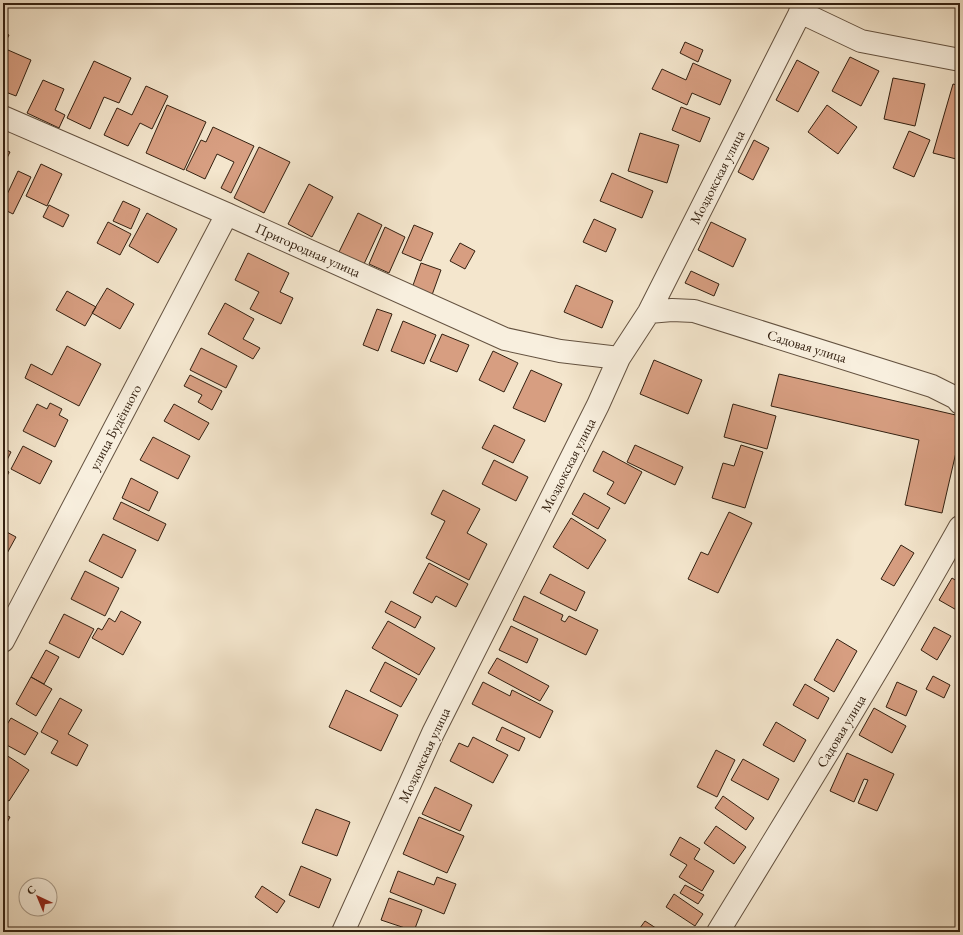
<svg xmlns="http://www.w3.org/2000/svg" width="963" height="935" viewBox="0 0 963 935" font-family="'EB Garamond',serif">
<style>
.building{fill:#d79e81;stroke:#342111}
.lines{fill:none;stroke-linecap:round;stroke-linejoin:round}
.minor-casing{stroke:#645240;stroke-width:24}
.minor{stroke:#f8efde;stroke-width:22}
.labels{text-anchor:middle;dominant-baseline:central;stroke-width:3;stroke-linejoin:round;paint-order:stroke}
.street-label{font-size:14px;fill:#342111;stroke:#f8efde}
</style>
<rect width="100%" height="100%" fill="#f4e6cd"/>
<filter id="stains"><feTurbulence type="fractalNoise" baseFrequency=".005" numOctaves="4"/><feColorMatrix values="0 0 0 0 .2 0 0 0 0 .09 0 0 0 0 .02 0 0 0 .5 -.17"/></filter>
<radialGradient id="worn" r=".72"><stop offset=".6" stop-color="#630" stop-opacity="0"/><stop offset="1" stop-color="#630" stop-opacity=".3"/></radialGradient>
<path class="building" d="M 3,32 L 9,35 L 3,47 Z
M 685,42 L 703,50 L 698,62 L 680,53 Z
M 8,50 L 31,60 L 16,96 L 3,91 L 3,63 Z
M 850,57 L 879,71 L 861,106 L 832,91 Z
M 797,60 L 819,72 L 798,112 L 776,100 Z
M 94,61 L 131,78 L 119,103 L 104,97 L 90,129 L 67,118 Z
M 693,63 L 731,80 L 720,105 L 692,93 L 687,105 L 652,89 L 662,69 L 686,80 Z
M 893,78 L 925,84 L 915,126 L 884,119 Z
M 43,80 L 64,89 L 55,110 L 65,115 L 59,128 L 27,113 Z
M 953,84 L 960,86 L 960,160 L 933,153 Z
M 146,86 L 168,96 L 152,129 L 140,123 L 128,146 L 104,135 L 117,108 L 132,115 Z
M 167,105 L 206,122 L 184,170 L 146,153 Z
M 827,105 L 857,127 L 838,154 L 808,132 Z
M 681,107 L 710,118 L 700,142 L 672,130 Z
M 213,127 L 254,146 L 231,193 L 221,188 L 234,162 L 217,154 L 205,179 L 186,170 L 201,140 L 206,142 Z
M 909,131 L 930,140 L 914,177 L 893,168 Z
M 640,133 L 679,145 L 667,183 L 628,171 Z
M 754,140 L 769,148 L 753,180 L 738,172 Z
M 259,147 L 290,162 L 264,213 L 234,198 Z
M 3,149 L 10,152 L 3,166 Z
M 41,164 L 62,174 L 47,206 L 26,196 Z
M 18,171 L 31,177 L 13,214 L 3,209 L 3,203 Z
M 612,173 L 653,191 L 642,218 L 600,201 Z
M 309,184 L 333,197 L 312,237 L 288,224 Z
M 123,201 L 140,209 L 131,229 L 113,221 Z
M 49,205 L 69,215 L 63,227 L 43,217 Z
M 147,213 L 177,229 L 158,263 L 129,246 Z
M 358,213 L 382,225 L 364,264 L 339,252 Z
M 594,219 L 616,229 L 606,252 L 583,242 Z
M 108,222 L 131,234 L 120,255 L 97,243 Z
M 711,222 L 746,239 L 733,267 L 698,250 Z
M 414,225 L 433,233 L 421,261 L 402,253 Z
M 385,227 L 405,237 L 389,273 L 369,264 Z
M 460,243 L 475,251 L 465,269 L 450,261 Z
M 248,253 L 289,273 L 280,292 L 293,298 L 281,324 L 250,309 L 259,292 L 235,280 Z
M 421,263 L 441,270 L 432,295 L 412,288 Z
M 691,271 L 719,284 L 714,296 L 685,283 Z
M 576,285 L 613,301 L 602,328 L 564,312 Z
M 107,288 L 134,304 L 120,329 L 92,313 Z
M 67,291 L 96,307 L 85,326 L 56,310 Z
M 225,303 L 254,319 L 243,339 L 260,348 L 253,359 L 208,334 Z
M 377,309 L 392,314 L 378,351 L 363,345 Z
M 403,321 L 436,335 L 424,364 L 391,351 Z
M 442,334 L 469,345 L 457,372 L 430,361 Z
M 67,346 L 101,364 L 79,406 L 25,378 L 31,364 L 52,375 Z
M 201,348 L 237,366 L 226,388 L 190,370 Z
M 493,351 L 518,363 L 504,392 L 479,380 Z
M 654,360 L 702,380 L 688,414 L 640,394 Z
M 531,370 L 562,384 L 545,422 L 513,408 Z
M 779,374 L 960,416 L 960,435 L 942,513 L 905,505 L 919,440 L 771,406 Z
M 190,375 L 222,391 L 212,410 L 198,402 L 202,395 L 184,386 Z
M 50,403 L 62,409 L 59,415 L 68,420 L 55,447 L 23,431 L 37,404 L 47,409 Z
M 174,404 L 209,423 L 199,440 L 164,421 Z
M 733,404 L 776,416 L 767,449 L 724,437 Z
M 494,425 L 525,440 L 513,463 L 482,448 Z
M 153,437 L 190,456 L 178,479 L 140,460 Z
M 635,445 L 683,467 L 675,485 L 627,462 Z
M 741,445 L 763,452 L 745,508 L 712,498 L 723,463 L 734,466 Z
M 23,446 L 52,461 L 40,484 L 11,469 Z
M 3,448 L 11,452 L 5,464 L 3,463 Z
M 603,451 L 642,472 L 625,504 L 607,494 L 614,482 L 593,471 Z
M 494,460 L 528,477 L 516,501 L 482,484 Z
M 3,468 L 9,472 L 3,484 Z
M 131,478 L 158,492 L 149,511 L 122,498 Z
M 443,490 L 480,509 L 467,533 L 487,544 L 469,580 L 426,558 L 445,521 L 431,514 Z
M 584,493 L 610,508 L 598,529 L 572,514 Z
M 121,502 L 166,524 L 158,541 L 113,519 Z
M 729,512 L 752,523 L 718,593 L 688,579 L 701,552 L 708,555 Z
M 571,518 L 606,540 L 588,569 L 553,547 Z
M 3,530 L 16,537 L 5,557 L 3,556 Z
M 103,534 L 136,550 L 122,578 L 89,561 Z
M 901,545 L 914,553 L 894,586 L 881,579 Z
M 429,563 L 468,584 L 456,607 L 436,596 L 432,603 L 413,593 Z
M 85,571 L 119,588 L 105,616 L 71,599 Z
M 550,574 L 585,592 L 576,611 L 540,593 Z
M 952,578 L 960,583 L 960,612 L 939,600 Z
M 524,596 L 563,615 L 561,620 L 565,622 L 569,616 L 598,630 L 586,655 L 513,620 Z
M 391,601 L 421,617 L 415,628 L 385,612 Z
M 121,611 L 141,622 L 123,655 L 92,638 L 98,628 L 102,630 L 109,618 L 115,622 Z
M 64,614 L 94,629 L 79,658 L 49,643 Z
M 388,621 L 435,648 L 419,675 L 372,648 Z
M 511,626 L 538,639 L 527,663 L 499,650 Z
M 934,627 L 951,636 L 937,660 L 921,650 Z
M 837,639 L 857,651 L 834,692 L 814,680 Z
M 46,650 L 59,657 L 44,684 L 31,677 Z
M 497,658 L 549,686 L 540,701 L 488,673 Z
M 385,662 L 417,679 L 401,707 L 370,691 Z
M 933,676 L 950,685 L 944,698 L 926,689 Z
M 31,677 L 52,689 L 36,716 L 16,704 Z
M 483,682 L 510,696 L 512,690 L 553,711 L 540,738 L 472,704 Z
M 897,682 L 917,691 L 906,716 L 886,707 Z
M 805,684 L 829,698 L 818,719 L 793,705 Z
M 346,690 L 398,715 L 381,751 L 329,727 Z
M 60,698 L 82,710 L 68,734 L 88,745 L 77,766 L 51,753 L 58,741 L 41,732 Z
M 874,708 L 906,726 L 892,753 L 859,735 Z
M 11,718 L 38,733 L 25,755 L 3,743 L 3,731 Z
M 776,722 L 806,740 L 794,762 L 763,745 Z
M 502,727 L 525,738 L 519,751 L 496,740 Z
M 473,737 L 508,755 L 493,783 L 450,761 L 459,743 L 468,747 Z
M 716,750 L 735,760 L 717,797 L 697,787 Z
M 3,753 L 29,770 L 9,801 L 3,798 Z
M 847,753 L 894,774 L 877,811 L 858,803 L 868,780 L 864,779 L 854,802 L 830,791 Z
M 743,759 L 779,779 L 768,800 L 731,780 Z
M 435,787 L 472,805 L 460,831 L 422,814 Z
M 723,796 L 754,818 L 746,830 L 715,808 Z
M 316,809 L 350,822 L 337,856 L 302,843 Z
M 3,814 L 10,817 L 3,830 Z
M 419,817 L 464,836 L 447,873 L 403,854 Z
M 716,826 L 746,847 L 734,864 L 704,843 Z
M 680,837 L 700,849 L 694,859 L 714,871 L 702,891 L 679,877 L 687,865 L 670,855 Z
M 301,866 L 331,879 L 319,908 L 289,895 Z
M 398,871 L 434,885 L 437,877 L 456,884 L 444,914 L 390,892 Z
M 685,885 L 704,895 L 698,904 L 680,893 Z
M 262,886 L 285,901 L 277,913 L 255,897 Z
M 674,894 L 703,914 L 695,926 L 666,907 Z
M 389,898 L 422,910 L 414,931 L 381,920 Z
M 645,921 L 662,932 L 637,932 Z"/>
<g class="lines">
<defs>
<path id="minor" d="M 800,12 L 861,41 L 960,60
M 3,117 L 227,214 L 505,339 L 560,351 L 619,358
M 649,312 L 672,310 L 694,311 L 932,386 L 956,398 L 960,403
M 3,641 L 227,214
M 343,932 L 433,733 L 598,405 L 619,358 L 649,312 L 805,3
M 718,932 C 800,798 883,664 960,527"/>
</defs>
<use href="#minor" class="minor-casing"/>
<use href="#minor" class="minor"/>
</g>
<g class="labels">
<g class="street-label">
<text transform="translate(717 177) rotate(-63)">Моздокская улица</text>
<text transform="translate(308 250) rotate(24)">Пригородная улица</text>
<text transform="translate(807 346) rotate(17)">Садовая улица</text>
<text transform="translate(115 427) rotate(-62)">улица Будённого</text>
<text transform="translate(568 465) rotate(-63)">Моздокская улица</text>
<text transform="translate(841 731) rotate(-59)">Садовая улица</text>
<text transform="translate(424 755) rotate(-65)">Моздокская улица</text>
</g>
</g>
<rect width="963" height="935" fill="none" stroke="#f4e6cd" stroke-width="16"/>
<rect x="4" y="4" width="955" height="927" fill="none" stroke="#342111" stroke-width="2"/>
<rect x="8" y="8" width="947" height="919" fill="none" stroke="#342111"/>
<g transform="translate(38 897) rotate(316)"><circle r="19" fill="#f8efde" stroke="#aa9d8c"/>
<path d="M0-3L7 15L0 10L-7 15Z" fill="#8f2418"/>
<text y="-6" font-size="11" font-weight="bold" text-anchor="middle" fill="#342111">С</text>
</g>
<rect width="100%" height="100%" filter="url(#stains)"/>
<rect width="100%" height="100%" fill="url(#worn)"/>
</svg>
